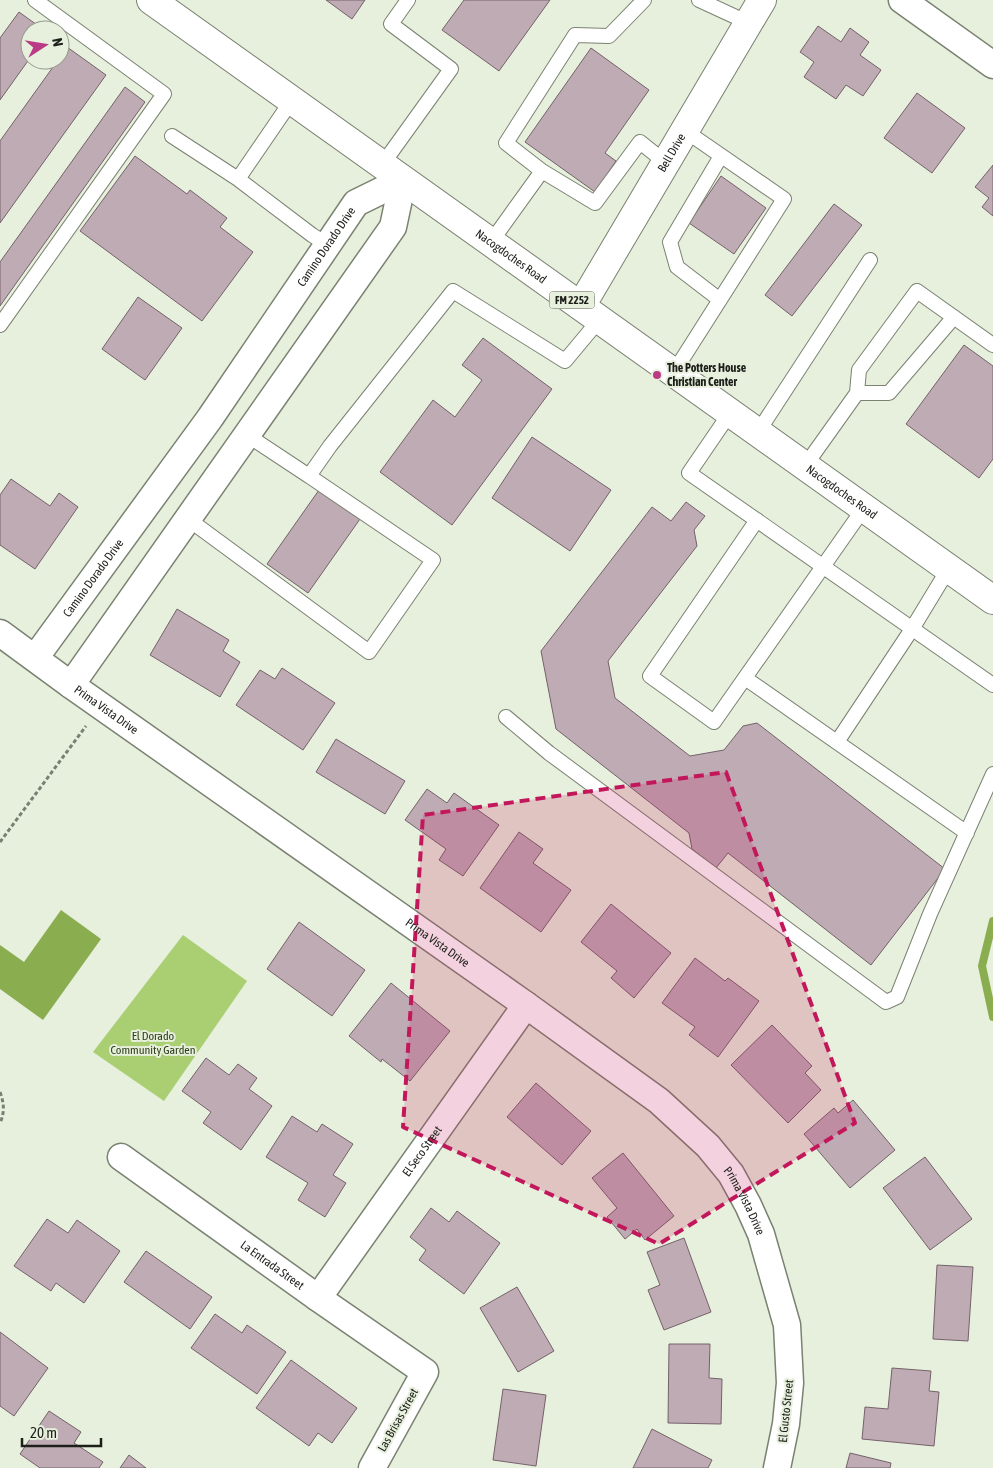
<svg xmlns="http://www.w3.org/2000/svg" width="993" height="1468" viewBox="0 0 993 1468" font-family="'Asap Condensed',sans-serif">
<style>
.green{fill:#aacf73}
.water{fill:#8aad50}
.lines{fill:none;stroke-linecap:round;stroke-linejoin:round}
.stream{stroke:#8aad50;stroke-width:8}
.building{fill:#bfabb4;stroke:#74626a}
.lane-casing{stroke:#7a8271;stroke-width:16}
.street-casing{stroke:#7a8271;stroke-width:29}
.secondary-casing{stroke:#7a8271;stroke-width:30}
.primary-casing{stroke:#7a8271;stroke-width:30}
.path{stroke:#7a7f73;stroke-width:3;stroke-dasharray:4 2.5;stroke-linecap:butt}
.lane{stroke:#fff;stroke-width:14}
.street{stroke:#fff;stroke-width:26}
.secondary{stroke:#fff;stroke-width:28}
.primary{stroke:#fff;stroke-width:28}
.marked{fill:#c2185b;fill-opacity:0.2;stroke:#c2185b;stroke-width:4;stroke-dasharray:10 6;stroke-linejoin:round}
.poi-dot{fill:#ba3a86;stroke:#e7efdd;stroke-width:2}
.labels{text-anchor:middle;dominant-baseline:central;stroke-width:4;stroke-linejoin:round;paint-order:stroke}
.shield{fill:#e7efdd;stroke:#5a5e54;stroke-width:1}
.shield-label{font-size:11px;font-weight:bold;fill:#1d201a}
.street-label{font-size:12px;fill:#1d201a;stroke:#e7efdd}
.poi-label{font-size:12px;font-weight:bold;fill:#1d201a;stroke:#e7efdd;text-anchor:start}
.park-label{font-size:12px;fill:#2f3e17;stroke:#e7efdd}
</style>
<rect width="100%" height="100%" fill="#e7efdd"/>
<path class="green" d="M 183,935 L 247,981 L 164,1101 L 93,1052 Z"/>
<path class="water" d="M 61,910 L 101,939 L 43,1020 L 0,989 L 0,945 L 24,962 Z"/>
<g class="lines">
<path class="stream" d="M 993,921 L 982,966 L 993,1017"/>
</g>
<path class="building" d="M 326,0 L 365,0 L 352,19 Z
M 464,0 L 550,0 L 499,71 L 442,30 Z
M 19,12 L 44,30 L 30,30 L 30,58 L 0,100 L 0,38 Z
M 818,26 L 841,42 L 850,28 L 869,42 L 860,55 L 881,70 L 863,96 L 846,85 L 836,99 L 804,77 L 814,62 L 800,52 Z
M 67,47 L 106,75 L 0,223 L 0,141 L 58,60 L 60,60 L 60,57 Z
M 591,48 L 649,90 L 605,153 L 616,161 L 595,192 L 525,142 Z
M 125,87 L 145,102 L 0,306 L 0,262 Z
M 917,93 L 965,128 L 932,173 L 884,138 Z
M 135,156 L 187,194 L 190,190 L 227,218 L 220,227 L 253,252 L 202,321 L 80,231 Z
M 993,165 L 993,216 L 982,207 L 989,198 L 975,187 Z
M 721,176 L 766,208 L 734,254 L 689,223 Z
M 834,204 L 862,225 L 792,316 L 765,295 Z
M 138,297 L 182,328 L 145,380 L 102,349 Z
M 483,338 L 552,389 L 452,525 L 380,472 L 433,400 L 455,417 L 482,380 L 462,365 Z
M 964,345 L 993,366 L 993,459 L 979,478 L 906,424 Z
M 532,437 L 611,490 L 570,551 L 492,498 Z
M 11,479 L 50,506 L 59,493 L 78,507 L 35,569 L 0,545 L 0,495 Z
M 319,490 L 360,519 L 308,593 L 267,564 Z
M 686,502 L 705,516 L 694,530 L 697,546 L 608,661 L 615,698 L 690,756 L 724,750 L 743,726 L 757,723 L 945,869 L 871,965 L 728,853 L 716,868 L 692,849 L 689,833 L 556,729 L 541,651 L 652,507 L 671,521 Z
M 177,609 L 229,640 L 223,651 L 240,662 L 220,697 L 150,655 Z
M 282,668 L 335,703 L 303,750 L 236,705 L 260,670 L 275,679 Z
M 336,739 L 405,781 L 385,814 L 316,772 Z
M 427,789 L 447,803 L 454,793 L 499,825 L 463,876 L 439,860 L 446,849 L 405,820 Z
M 519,832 L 543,849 L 533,863 L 571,890 L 541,932 L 480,888 Z
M 611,904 L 671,953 L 634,998 L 611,978 L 617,971 L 581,942 Z
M 299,922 L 365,970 L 332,1016 L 267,969 Z
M 695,958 L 725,981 L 728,978 L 759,1001 L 718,1057 L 689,1035 L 695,1027 L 662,1003 Z
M 391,983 L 450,1031 L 410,1081 L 382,1059 L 381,1062 L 349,1036 Z
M 772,1025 L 812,1066 L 805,1073 L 821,1090 L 788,1123 L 731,1065 Z
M 206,1058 L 229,1075 L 238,1064 L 257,1078 L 249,1089 L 272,1106 L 241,1150 L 203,1123 L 211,1112 L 182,1091 Z
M 536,1083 L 591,1131 L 562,1165 L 507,1117 Z
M 853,1100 L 895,1150 L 850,1188 L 804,1134 L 834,1108 L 838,1113 Z
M 292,1116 L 317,1132 L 322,1124 L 353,1144 L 333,1175 L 346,1183 L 325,1217 L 298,1200 L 308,1183 L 266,1157 Z
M 623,1153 L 674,1216 L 645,1240 L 637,1229 L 625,1239 L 607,1217 L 617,1208 L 592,1178 Z
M 925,1157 L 972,1219 L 930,1250 L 883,1188 Z
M 431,1208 L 449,1222 L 457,1211 L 500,1243 L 464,1294 L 419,1260 L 426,1250 L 410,1237 Z
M 47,1219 L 68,1233 L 77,1220 L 120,1251 L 84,1303 L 56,1283 L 51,1291 L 14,1266 Z
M 684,1238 L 711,1312 L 664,1330 L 648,1290 L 660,1285 L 647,1252 Z
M 146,1251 L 212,1297 L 190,1329 L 124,1282 Z
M 937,1265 L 973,1267 L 968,1341 L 933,1339 Z
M 517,1287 L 554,1351 L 518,1372 L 480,1308 Z
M 215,1314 L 242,1333 L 247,1325 L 286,1352 L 257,1394 L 191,1348 Z
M 0,1332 L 48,1368 L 14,1416 L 0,1406 Z
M 669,1344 L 710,1344 L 709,1378 L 722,1379 L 721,1424 L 668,1423 Z
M 291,1360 L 357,1408 L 332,1443 L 318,1433 L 309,1446 L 256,1408 Z
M 892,1368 L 931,1371 L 929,1391 L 939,1392 L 934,1446 L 862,1439 L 865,1407 L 888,1409 Z
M 503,1389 L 546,1395 L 536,1466 L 493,1460 Z
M 49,1411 L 81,1432 L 74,1443 L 103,1462 L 99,1468 L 40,1468 L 20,1454 Z
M 652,1429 L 712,1460 L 708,1468 L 633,1468 Z
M 850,1453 L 891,1463 L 890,1468 L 846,1468 Z
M 129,1455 L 146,1468 L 120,1468 Z"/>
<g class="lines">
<defs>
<path id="lane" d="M 699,0 L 749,23
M 292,100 L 238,179 L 312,235 L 328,245
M 172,136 L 238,179
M 382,165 L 451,69 L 391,24 L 408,0
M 542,171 L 595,203 L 640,142 L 665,162
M 491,242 L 542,171 L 506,143 L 575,35 L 609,36 L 644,0
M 720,300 L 677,267 L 670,242 L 721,156
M 0,325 L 164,94 L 35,0
M 674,372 L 784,199 L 684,130
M 857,393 L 889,393 L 954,317
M 730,413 L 689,473 L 993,685
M 758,432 L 870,260
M 247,435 L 309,476 L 330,446 L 453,291 L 565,361 L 600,319
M 805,466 L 857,393 L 859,370 L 917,291 L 993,345
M 188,519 L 369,652 L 433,560 L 309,476
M 757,520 L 650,676 L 714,722 L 864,508
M 745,678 L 967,833
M 506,717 L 549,753 L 886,1002 L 897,997 L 930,914 L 993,774
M 837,742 L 912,629 L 949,568"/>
<g id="street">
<path d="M 902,0 L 993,65"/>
<path id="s1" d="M 0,633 L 71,685 L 526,1005 L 659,1101 L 708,1146 L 731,1174 L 748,1205 L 761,1234 L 787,1325 L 790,1383 L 786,1424 L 777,1468"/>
<path id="s2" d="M 35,658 L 210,418 L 356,203 L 403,180"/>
<path d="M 71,685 L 393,227 L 403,180"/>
<path id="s3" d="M 121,1157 L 318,1298 L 425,1372 L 372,1468"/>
<path id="s4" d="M 318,1298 L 526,1005"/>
</g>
<g id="secondary">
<path id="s5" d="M 581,306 L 762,0"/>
</g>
<g id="primary">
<path id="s6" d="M 151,0 L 993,600"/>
</g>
</defs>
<use href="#lane" class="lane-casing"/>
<use href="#street" class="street-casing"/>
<use href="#secondary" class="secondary-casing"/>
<use href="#primary" class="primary-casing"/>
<path class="path" d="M 0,842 L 86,726
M 0,1092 C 4,1103 5,1112 0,1123"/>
<use href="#lane" class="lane"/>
<use href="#street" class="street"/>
<use href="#secondary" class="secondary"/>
<use href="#primary" class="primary"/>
</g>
<path class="marked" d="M 726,772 L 855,1123 L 659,1244 L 403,1127 L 423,815 Z"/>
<circle class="poi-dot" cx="657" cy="375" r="5"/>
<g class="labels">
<rect class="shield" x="549.5" y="291.5" width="45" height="17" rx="4"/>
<g class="shield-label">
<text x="572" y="300">FM 2252</text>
</g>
<g class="street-label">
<text stroke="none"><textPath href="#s5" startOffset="178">Bell Drive</textPath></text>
<text stroke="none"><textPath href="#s2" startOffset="504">Camino Dorado Drive</textPath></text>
<text stroke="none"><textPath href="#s6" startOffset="442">Nacogdoches Road</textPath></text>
<text stroke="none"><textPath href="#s6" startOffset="848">Nacogdoches Road</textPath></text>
<text stroke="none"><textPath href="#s2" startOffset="99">Camino Dorado Drive</textPath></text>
<text stroke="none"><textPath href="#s1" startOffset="131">Prima Vista Drive</textPath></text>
<text stroke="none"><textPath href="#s1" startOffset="536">Prima Vista Drive</textPath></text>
<text stroke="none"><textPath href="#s4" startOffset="180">El Seco Street</textPath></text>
<text stroke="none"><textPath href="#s1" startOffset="941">Prima Vista Drive</textPath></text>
<text stroke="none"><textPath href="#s3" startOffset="186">La Entrada Street</textPath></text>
<text transform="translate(786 1411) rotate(-84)">El Gusto Street</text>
<text transform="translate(398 1420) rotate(-61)">Las Brisas Street</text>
</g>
<g class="poi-label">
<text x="667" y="368">The Potters House<tspan x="667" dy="14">Christian Center</tspan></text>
</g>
<g class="park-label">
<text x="153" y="1036">El Dorado<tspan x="153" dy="14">Community Garden</tspan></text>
</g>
</g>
<g transform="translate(45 45) rotate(78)"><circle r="24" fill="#e7efdd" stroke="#969c8f"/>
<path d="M0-4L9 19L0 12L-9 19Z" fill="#ba3a86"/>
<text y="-8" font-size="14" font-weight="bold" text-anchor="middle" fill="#1d201a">N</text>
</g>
<path d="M22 1438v8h79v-8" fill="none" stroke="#1d201a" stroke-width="2.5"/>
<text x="30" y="1438" font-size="15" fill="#1d201a" stroke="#e7efdd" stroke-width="4" paint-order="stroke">20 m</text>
</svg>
